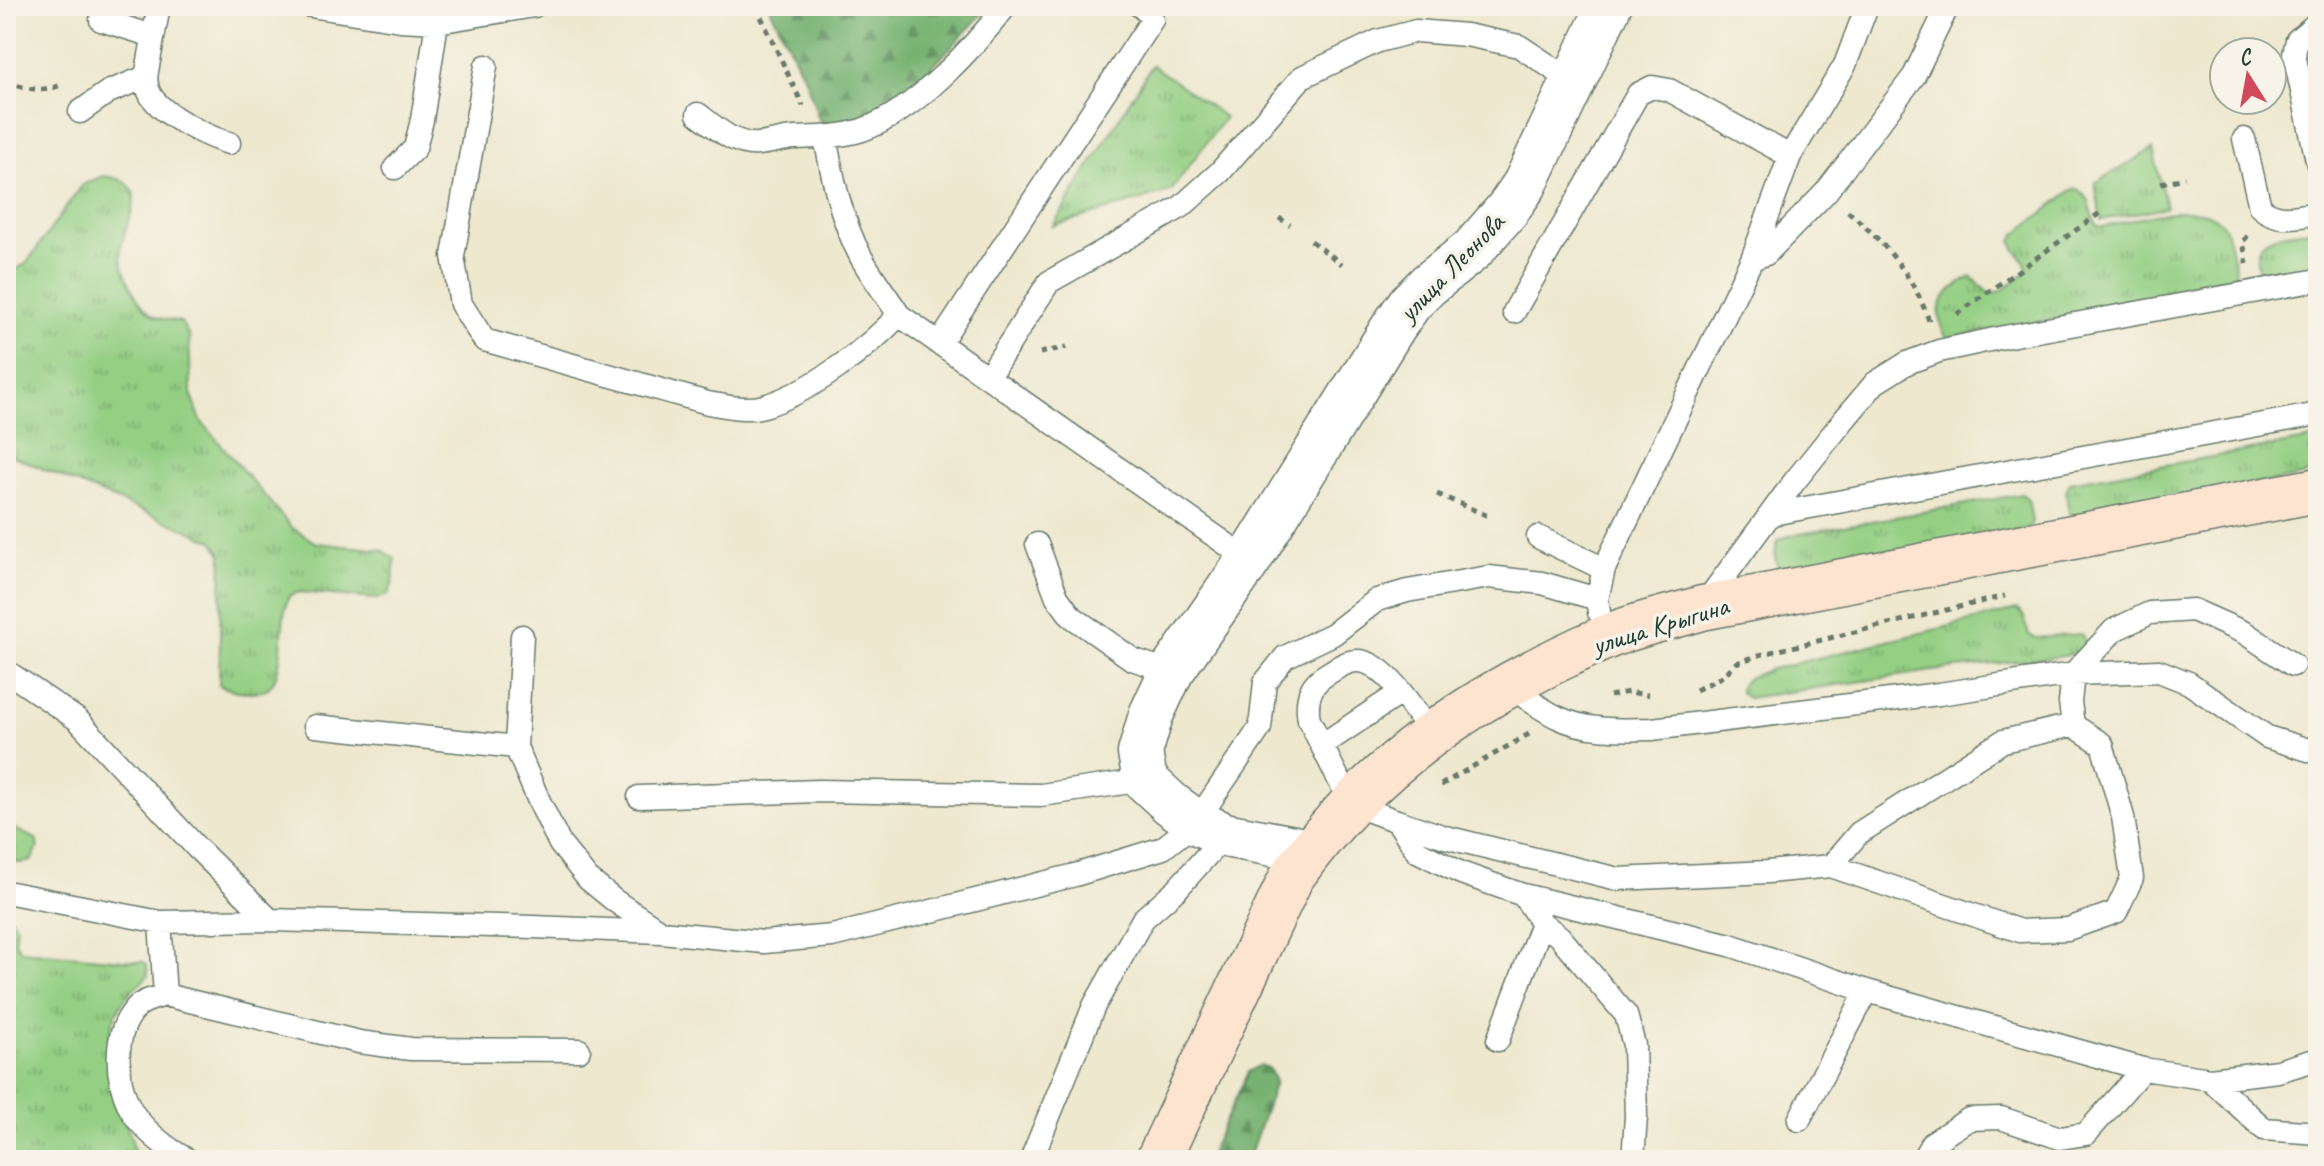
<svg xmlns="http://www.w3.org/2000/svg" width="2324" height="1166" viewBox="0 0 2324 1166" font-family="Caveat,sans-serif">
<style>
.grass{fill:url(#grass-tufts);stroke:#5a865c;stroke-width:2}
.forest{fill:url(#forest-firs);stroke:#4b7853;stroke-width:2}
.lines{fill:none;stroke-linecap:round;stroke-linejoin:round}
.service-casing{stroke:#67796a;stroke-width:25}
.minor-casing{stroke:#67796a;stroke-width:47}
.secondary-casing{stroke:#67796a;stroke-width:47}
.path{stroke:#67796a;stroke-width:5;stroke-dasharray:6 6;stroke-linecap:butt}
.service{stroke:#fff;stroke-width:22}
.minor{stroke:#fff;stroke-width:44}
.secondary{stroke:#fde4d0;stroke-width:44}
.labels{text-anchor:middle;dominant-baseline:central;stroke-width:7;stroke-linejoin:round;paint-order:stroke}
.street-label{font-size:28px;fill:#1f3d34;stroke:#f7f3e8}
</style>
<defs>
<pattern id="grass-tufts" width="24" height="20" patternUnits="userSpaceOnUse" patternTransform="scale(2)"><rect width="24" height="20" fill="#94cf84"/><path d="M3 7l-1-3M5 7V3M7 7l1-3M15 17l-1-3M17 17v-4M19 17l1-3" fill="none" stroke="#78a96d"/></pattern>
<pattern id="forest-firs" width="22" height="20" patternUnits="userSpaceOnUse" patternTransform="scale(2)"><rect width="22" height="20" fill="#77b272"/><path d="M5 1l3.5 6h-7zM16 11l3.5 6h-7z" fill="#61925e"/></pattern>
</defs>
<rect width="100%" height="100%" fill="#f7f3e8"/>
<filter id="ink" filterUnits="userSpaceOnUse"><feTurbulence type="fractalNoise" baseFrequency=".0125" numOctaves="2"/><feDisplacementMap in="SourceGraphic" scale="16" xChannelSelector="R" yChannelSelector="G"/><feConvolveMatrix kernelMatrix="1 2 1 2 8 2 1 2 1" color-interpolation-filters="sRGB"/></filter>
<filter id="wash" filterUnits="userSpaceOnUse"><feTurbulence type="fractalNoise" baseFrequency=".006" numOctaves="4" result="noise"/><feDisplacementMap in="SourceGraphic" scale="32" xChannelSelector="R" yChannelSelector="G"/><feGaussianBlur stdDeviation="1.8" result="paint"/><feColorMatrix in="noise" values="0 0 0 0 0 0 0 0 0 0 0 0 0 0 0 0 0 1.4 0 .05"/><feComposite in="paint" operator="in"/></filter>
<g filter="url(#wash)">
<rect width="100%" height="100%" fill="#eee8cf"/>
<path class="grass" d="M 1152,65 L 1225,117 L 1171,191 L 1053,226 Z
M 2153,149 L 2166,207 L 2101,220 L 2095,183 Z
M 103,176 C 156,182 126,216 121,247 C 118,267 138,308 156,317 C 163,320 174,320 181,322 L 189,336 L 191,393 L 201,421 L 291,527 L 316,543 L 382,550 L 395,559 L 393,582 L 388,595 L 376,599 L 300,592 L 290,595 C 275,619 292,692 255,692 C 240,692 232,691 219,685 L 222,554 L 213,541 L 6,453 L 6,269 L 15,270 L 26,264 L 82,185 Z
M 2078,189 L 2088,199 L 2096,225 L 2102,227 C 2132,221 2194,199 2218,220 C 2228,228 2230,242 2232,254 C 2235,267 2240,279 2228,288 L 1947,338 C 1929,309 1944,291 1972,277 L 1987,292 L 1998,293 L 2027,272 C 2028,258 2014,254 2012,241 L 2016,234 L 2072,190 Z
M 2318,229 L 2318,273 L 2268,281 C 2260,276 2258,270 2257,260 C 2254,231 2298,232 2318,229 Z
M 2318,438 L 2318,473 L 2077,517 L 2069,513 L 2066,492 L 2070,482 Z
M 2022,494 L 2028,499 L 2032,522 L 2028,529 L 1785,574 C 1772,563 1774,555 1778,540 L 1789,536 Z
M 2016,610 C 2028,615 2024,625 2029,635 L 2036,638 L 2081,634 L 2087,644 L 2078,652 L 2064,656 L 1939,670 L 1747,698 L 1740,693 L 1740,687 L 1748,678 L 1768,670 Z
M 6,825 L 36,839 L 38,848 L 31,861 L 21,863 L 6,860 Z
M 6,911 L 17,926 L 15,942 L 22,951 L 144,962 L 147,966 L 148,975 C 142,984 132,989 126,997 C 100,1033 105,1073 121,1112 C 127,1127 135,1143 135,1160 L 6,1160 Z"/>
<path class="forest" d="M 769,6 L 990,6 C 952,45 883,131 822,123 L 819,119 L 806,81 Z
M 1260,1065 L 1269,1068 L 1275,1082 L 1248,1160 L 1207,1160 L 1248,1072 Z"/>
</g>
<g filter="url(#ink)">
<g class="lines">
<defs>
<path id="service" d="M 310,6 L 400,20 L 437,22 L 534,6
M 101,20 L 153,36
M 2318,22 L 2297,40 L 2294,54 L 2318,165
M 486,66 L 453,256 L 461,304 L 484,340 L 708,403 C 725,406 747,411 764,406 C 811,392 866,350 899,315
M 146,77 C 147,86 148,94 155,101 C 168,117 209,138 229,143
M 80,112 L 108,92 L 146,77 L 159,6
M 698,114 C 715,127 735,146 758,144 C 770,143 782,139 794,138 C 817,137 840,137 862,130 C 915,112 972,49 1006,6
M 825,137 C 833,179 841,220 861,257 C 872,277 887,296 899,315 L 1249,560
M 2244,139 L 2260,207 C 2278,223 2297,216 2318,213
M 395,168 L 415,148 L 422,120 L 437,22
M 1752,259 L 1766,254 L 1826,192 L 1914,76 L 1948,6
M 1514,312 L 1638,94 L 1652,87 L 1669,90 L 1790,156
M 939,344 L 1152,20 L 1150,13 L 1140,6
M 988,377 L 1049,282 L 1181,207 L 1220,172 L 1302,77 L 1378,41 L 1416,31 L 1466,35 L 1519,46 L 1572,81
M 1772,514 L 2318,414
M 1538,537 L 1604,569
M 1037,544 L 1057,597 L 1071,616 L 1132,659 L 1171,672
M 1703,606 L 1794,482 L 1843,421 L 1875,383 L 1907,363 L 1939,351 L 2004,337 L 2318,280
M 1599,612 L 1597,599 L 1604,569 L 1752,259 L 1790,156 L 1845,65 L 1867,6
M 522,636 L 516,747 L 539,801 L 560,844 L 588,879 L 615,901 L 660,931
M 6,671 L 78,720 L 197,848 L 270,920
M 1508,685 C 1524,696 1540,709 1557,717 C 1585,731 1621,730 1652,729 L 1939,694 L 2073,674 L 2159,671 L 2189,683 L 2267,737 L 2318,753
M 315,726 L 516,747
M 1431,733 C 1415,713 1385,660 1357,661 C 1345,661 1334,670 1324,676 C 1308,686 1306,703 1309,720 L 1351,804 L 1397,821 L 1417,851 L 1461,873 L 1523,895 L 1730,945 L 1867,991 L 2143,1069 L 2210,1079 L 2278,1071 L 2318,1059
M 1322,745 L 1400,693
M 639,797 L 819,791 L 1041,795 L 1145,780
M 1397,821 L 1445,837 L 1618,879 L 1768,872 L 1831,866 L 2020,931 L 2068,929 L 2116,912 L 2132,878 L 2123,817 L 2102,744 L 2073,725 L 2070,702 L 2073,674 L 2114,630 L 2150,613 L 2193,610 L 2245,633 L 2293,665
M 1831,866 L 1859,833 L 2003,741 L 2073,725
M 6,892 L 160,922 L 270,920 L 533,927 L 661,932 L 764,942 L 832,936 L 1075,875 L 1163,848 L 1196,822 L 1260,728 L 1265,682 L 1285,657 L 1333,634 L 1377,600 L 1407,591 L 1489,577 L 1542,583 L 1597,599
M 1523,895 L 1542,923 L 1560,937 L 1626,1015 L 1634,1045 L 1636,1116 L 1633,1160
M 160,922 L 165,995 L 359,1042 L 411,1049 L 579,1050
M 165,995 C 157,998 144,1000 137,1007 C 113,1031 115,1076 129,1106 C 140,1128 167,1149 188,1160
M 1498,1040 L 1542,923
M 2210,1079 L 2264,1129 L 2318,1133
M 1799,1120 L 1867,991
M 1031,1160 L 1094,1006 L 1143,919 L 1177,889 L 1225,835
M 1922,1160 L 1932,1143 L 1969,1119 L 2001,1118 L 2060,1138 L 2086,1134 L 2143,1069"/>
<path id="minor" d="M 1310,851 L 1225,835 L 1196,822 L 1171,804 L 1145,780 L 1140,753 L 1151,715 L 1171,672 L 1249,560 L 1394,326 L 1410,303 L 1428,285 L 1472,250 L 1507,210 L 1525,184 L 1609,6"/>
<path id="secondary" d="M 1158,1160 L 1291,878 C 1369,765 1478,693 1602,639 C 1633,625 1669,618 1702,608 L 2318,490"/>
</defs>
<use href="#service" class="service-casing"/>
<use href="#minor" class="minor-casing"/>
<use href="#secondary" class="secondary-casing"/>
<path class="path" d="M 756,6 L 803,106
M 6,82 C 26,89 43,93 63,84
M 2161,183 L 2185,178
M 1848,211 C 1885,243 1915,277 1930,324
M 1279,218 L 1290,225
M 1311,241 L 1342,264
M 2247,264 L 2243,241 L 2248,236
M 1957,314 L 2100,213
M 1040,353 L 1067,347
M 1437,494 L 1488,516
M 1696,690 L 1723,676 L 1736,663 L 1763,654 L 2005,596
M 1610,696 L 1628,692 L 1648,695
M 1441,785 L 1529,734"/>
<use href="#service" class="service"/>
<use href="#minor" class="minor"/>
<use href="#secondary" class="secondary"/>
</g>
</g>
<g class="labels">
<g class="street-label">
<text transform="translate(1451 267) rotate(-46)">улица Леонова</text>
<text transform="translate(1660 625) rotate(-17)">улица Крыгина</text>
</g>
</g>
<rect width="2324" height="1166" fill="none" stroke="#f7f3e8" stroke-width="32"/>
<g transform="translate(2248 76) rotate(349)"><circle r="38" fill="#f7f3e8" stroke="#a1aaa0" stroke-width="2"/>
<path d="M0-6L14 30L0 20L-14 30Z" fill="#d1495b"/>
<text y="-12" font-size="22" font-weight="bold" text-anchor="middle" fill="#1f3d34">С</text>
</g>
</svg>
